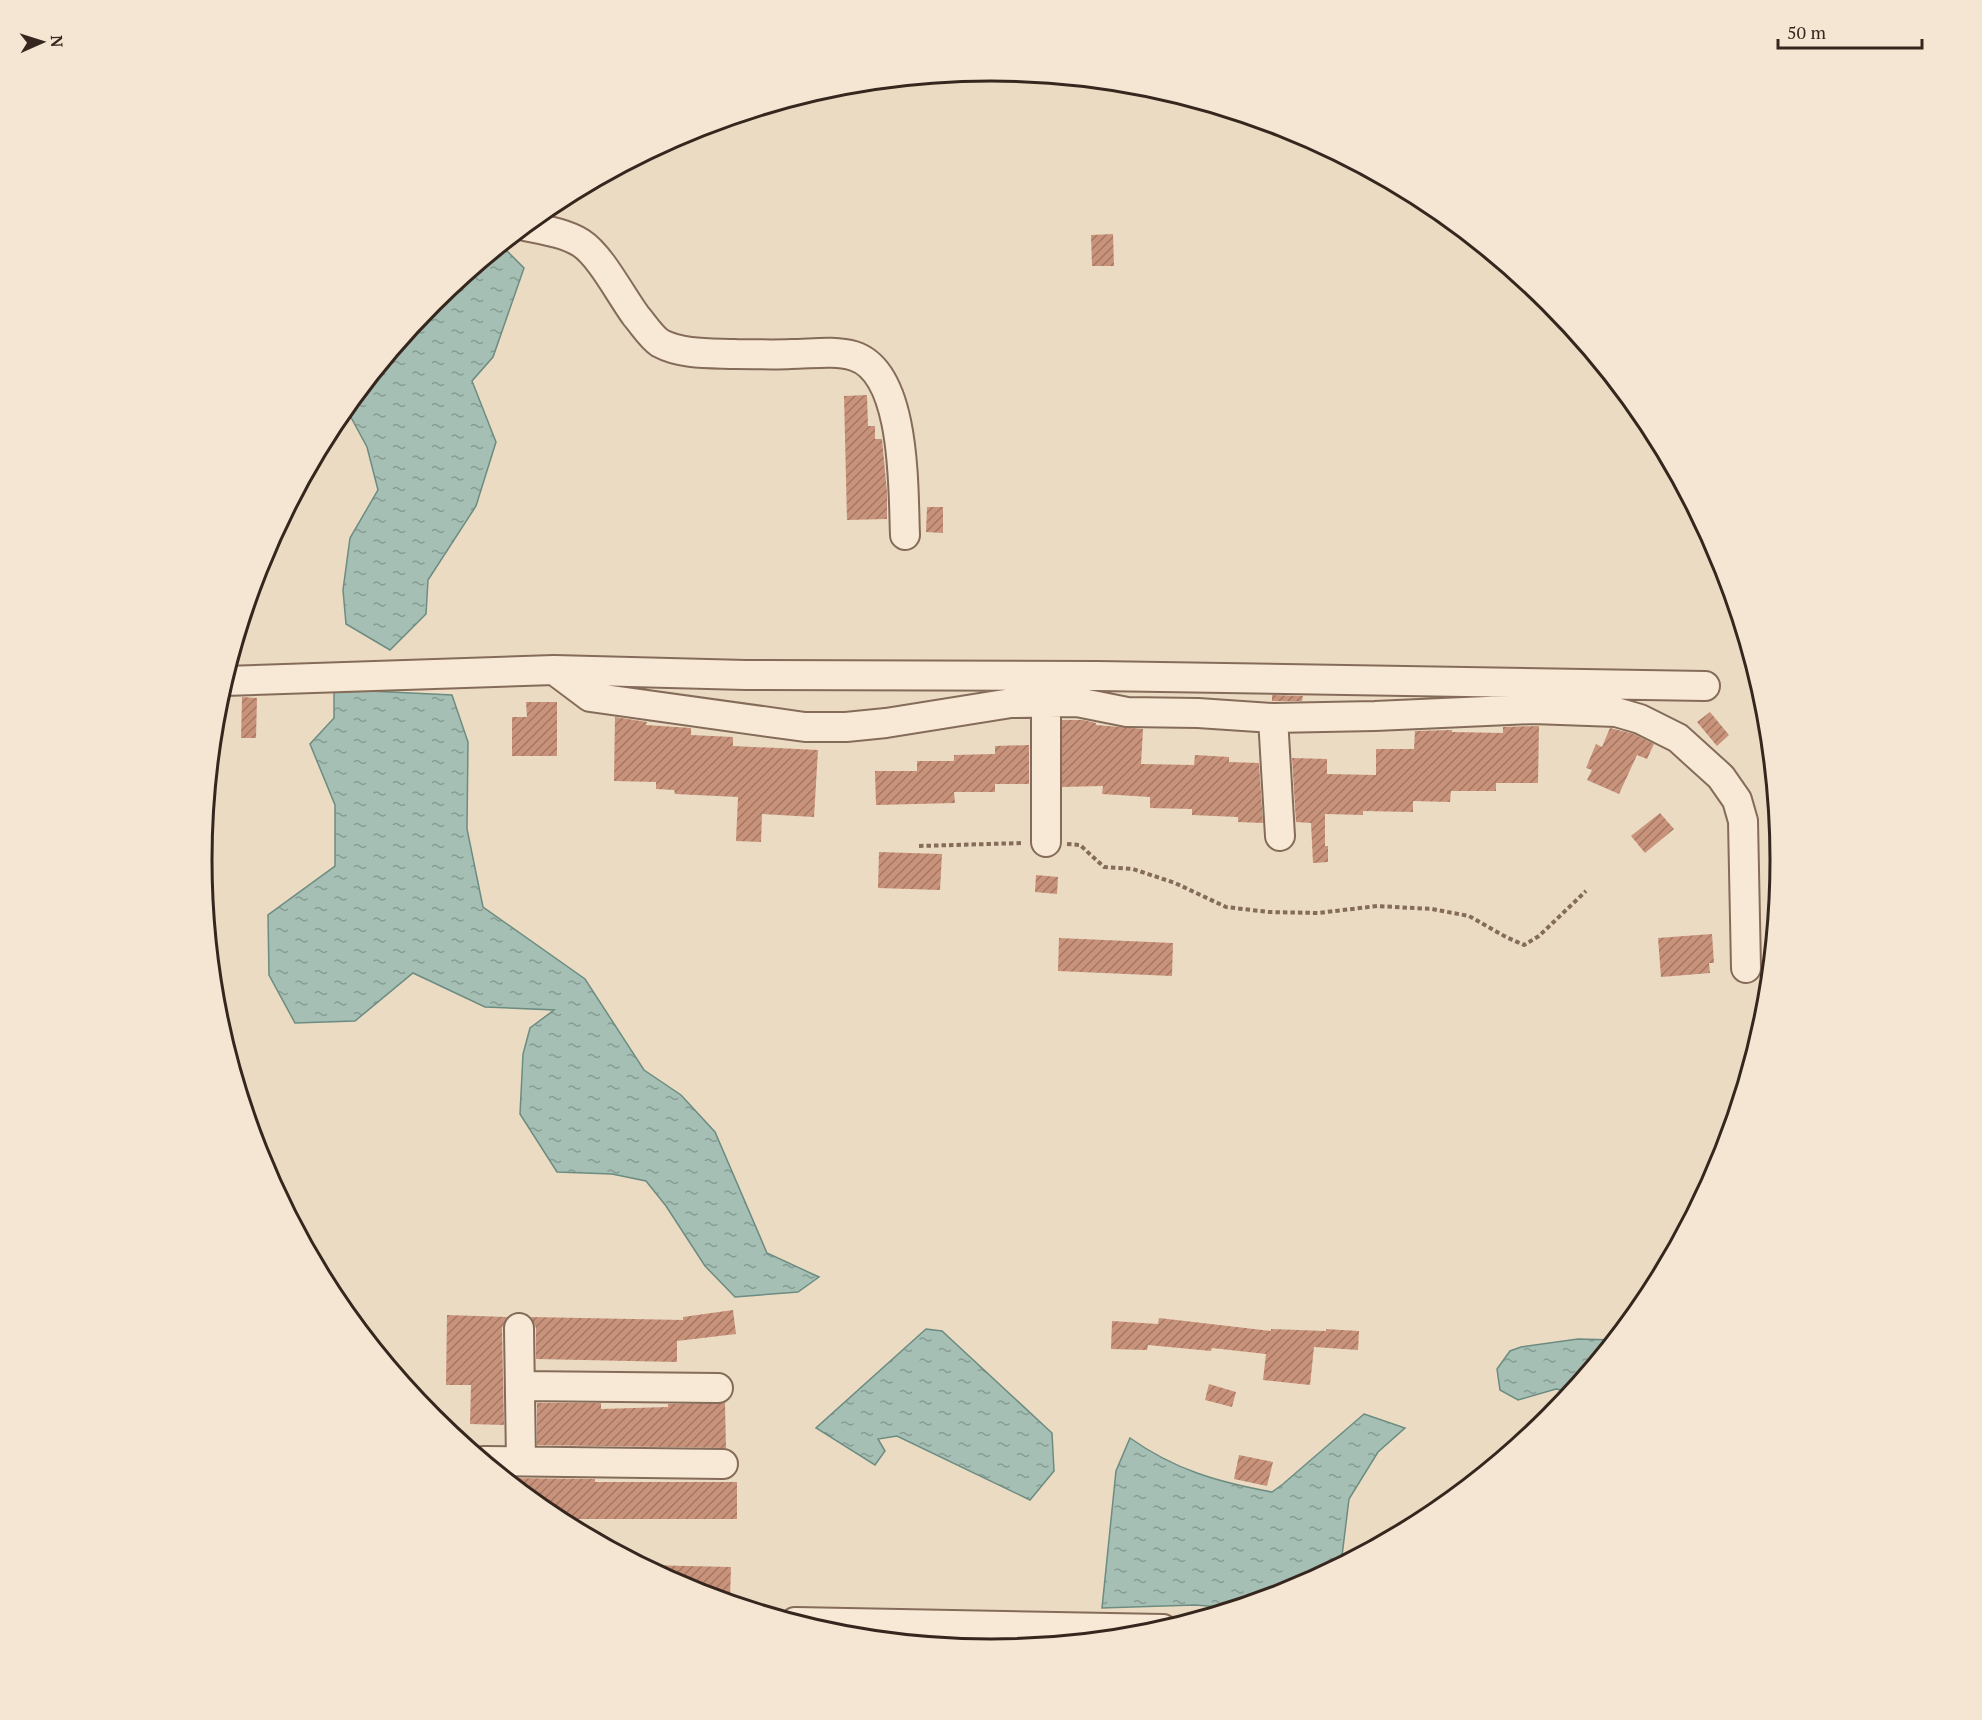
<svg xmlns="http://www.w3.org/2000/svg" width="1982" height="1720" viewBox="0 0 1982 1720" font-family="'PT Serif',serif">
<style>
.water{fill:url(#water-ripples);stroke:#6c8c81;stroke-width:1.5}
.building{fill:url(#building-hatch)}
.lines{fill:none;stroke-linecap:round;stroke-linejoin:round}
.minor-casing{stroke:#856c5a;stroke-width:32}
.path{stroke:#856c5a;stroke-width:4;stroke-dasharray:4.5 3;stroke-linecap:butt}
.minor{stroke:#f7e9d5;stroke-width:28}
.rim{fill:none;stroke:#36271e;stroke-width:3}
</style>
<defs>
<pattern id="water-ripples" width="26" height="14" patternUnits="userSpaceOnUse" patternTransform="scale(1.5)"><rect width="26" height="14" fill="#a5bfb4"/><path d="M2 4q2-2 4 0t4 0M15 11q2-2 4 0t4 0" fill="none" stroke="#879b92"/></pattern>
<pattern id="building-hatch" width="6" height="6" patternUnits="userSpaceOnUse" patternTransform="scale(1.5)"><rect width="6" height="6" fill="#c9927a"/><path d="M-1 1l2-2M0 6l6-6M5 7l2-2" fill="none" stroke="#a47763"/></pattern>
</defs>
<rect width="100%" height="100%" fill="#ecdbc3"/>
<path class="water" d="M 501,245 L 524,268 L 493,357 L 472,381 L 496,442 L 476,506 L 428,580 L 426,614 L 390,650 L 346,624 L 343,590 L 350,538 L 378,490 L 367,447 L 346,408 L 433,302 Z
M 370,691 L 452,695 L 468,742 L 467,829 L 483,907 L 585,979 L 644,1070 L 681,1095 L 715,1132 L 767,1253 L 819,1277 L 798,1292 L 735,1297 L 705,1266 L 666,1206 L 646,1181 L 612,1174 L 557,1172 L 520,1114 L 523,1054 L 530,1028 L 554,1010 L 485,1007 L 413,973 L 355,1021 L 295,1023 L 269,975 L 268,915 L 335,866 L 335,805 L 310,744 L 334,718 L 334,692 Z
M 926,1329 L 942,1331 L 1052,1433 L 1054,1471 L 1030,1500 L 897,1436 L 878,1439 L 885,1451 L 875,1465 L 816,1428 Z
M 1578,1339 L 1614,1340 L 1571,1392 L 1556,1389 L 1518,1400 L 1500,1390 L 1497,1369 L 1510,1351 L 1521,1347 Z
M 1364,1414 L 1405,1428 L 1378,1452 L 1349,1499 L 1342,1556 L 1344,1562 L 1293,1590 L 1233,1608 L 1195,1605 L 1102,1608 L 1116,1471 L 1130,1438 C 1175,1470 1218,1482 1272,1492 L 1283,1484 Z"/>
<path class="building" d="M 1113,234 L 1114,266 L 1092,266 L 1091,235 Z
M 867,395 L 868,426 L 875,426 L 875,439 L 882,439 L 887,492 L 887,519 L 847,520 L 844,396 Z
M 927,507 L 943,507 L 943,533 L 926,532 Z
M 1272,695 L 1303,696 L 1302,701 L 1272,701 Z
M 242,697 L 257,698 L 256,738 L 241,738 Z
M 526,702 L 557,702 L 557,756 L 512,756 L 512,717 L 527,717 Z
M 1710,712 L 1729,735 L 1717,746 L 1697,722 Z
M 615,717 L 647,722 L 646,725 L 691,728 L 691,735 L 733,737 L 733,746 L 818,750 L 814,817 L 762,814 L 761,842 L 736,841 L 738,797 L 675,794 L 674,790 L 656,789 L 656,782 L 614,781 Z
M 1062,720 L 1083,720 L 1096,723 L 1096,725 L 1143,729 L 1141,764 L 1194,765 L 1195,755 L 1229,757 L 1229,762 L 1259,763 L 1263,823 L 1238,822 L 1238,817 L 1192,815 L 1192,809 L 1150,808 L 1150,797 L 1102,794 L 1103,786 L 1062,787 Z
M 1539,726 L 1538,783 L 1496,783 L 1496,791 L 1451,791 L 1450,802 L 1413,801 L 1413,812 L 1363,811 L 1363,815 L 1325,814 L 1325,846 L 1328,846 L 1328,862 L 1313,863 L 1311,823 L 1296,822 L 1292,758 L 1327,759 L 1327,774 L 1376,775 L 1376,749 L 1414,749 L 1415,731 L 1452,730 L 1452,732 L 1503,733 L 1503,727 Z
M 1610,728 L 1634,734 L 1654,744 L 1647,759 L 1637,755 L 1619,794 L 1587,780 L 1592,770 L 1586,768 L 1596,744 L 1602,747 Z
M 1029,745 L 1029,784 L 995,784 L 995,792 L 954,792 L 955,803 L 876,805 L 875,771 L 917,771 L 917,761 L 954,761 L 954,755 L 995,754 L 995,746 Z
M 1660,813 L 1674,829 L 1645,853 L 1631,836 Z
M 879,852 L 942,854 L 940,890 L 878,888 Z
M 1036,875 L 1058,877 L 1057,894 L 1035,892 Z
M 1712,934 L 1714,963 L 1709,963 L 1710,973 L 1661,977 L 1658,938 Z
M 1059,938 L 1173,943 L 1172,976 L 1058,971 Z
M 733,1310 L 736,1334 L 677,1341 L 677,1362 L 536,1359 L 536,1328 L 531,1317 L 683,1320 L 683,1317 Z
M 447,1315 L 507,1317 L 502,1328 L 504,1425 L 470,1424 L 471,1385 L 446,1385 Z
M 1159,1318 L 1271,1331 L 1271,1329 L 1326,1331 L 1326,1329 L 1359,1331 L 1358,1350 L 1314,1347 L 1310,1385 L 1263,1380 L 1266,1354 L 1212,1348 L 1211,1351 L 1148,1345 L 1147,1350 L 1111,1349 L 1112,1321 L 1158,1324 Z
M 1209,1384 L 1236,1392 L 1232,1407 L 1205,1400 Z
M 537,1403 L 601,1403 L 601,1409 L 668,1407 L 668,1404 L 725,1403 L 726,1448 L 537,1445 Z
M 1239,1455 L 1273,1462 L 1267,1486 L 1234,1479 Z
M 505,1478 L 595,1479 L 595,1482 L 737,1482 L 737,1519 L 558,1519 L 558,1509 L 543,1509 Z
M 644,1565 L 731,1567 L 730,1599 L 720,1599 L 688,1589 Z"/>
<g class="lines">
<defs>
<path id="minor" d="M 525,226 C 544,230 565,233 581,243 C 601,256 621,296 636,316 C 643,324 651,337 660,343 C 682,355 712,353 736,354 C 754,354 772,355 791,354 C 811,354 834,350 854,356 C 907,373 903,491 905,535
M 554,670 L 590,697 L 805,727 L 846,727 L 886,723 L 1011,703 L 1077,702 L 1127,712 L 1198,713 L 1273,718 L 1375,716 L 1533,709 L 1616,712 L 1640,719 L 1678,738 L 1721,777 L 1737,800 L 1743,821 L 1746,968
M 224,681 L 554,670 L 746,675 L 1098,676 L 1705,686
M 1273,718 L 1280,836
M 1046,842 L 1046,702
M 519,1328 L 521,1461
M 520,1386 L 718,1388
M 484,1461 L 723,1464
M 795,1622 L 1163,1629"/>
</defs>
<use href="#minor" class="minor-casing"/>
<path class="path" d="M 1067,844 L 1080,845 L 1104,867 L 1133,869 L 1175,883 L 1226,907 L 1269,912 L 1318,913 L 1377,906 L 1432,909 L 1469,916 L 1506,937 L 1524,945 L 1539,936 L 1586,891
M 919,846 L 1023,843"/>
<use href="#minor" class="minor"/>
</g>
<path d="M0 0H1982V1720H0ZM212 860a779 779 0 1 1 1558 0a779 779 0 1 1-1558 0Z" fill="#f4e6d2" fill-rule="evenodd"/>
<path class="rim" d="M212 860a779 779 0 1 1 1558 0a779 779 0 1 1-1558 0Z"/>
<g transform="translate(42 42) rotate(87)" stroke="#f4e6d2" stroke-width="4.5" paint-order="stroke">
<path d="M0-4.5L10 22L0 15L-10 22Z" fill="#36271e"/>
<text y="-9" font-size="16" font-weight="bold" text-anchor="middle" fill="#36271e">N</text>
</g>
<path d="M1778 39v9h144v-9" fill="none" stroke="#36271e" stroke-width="3"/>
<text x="1787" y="39" font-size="18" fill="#36271e" stroke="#f4e6d2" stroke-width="4.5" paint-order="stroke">50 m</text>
</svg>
